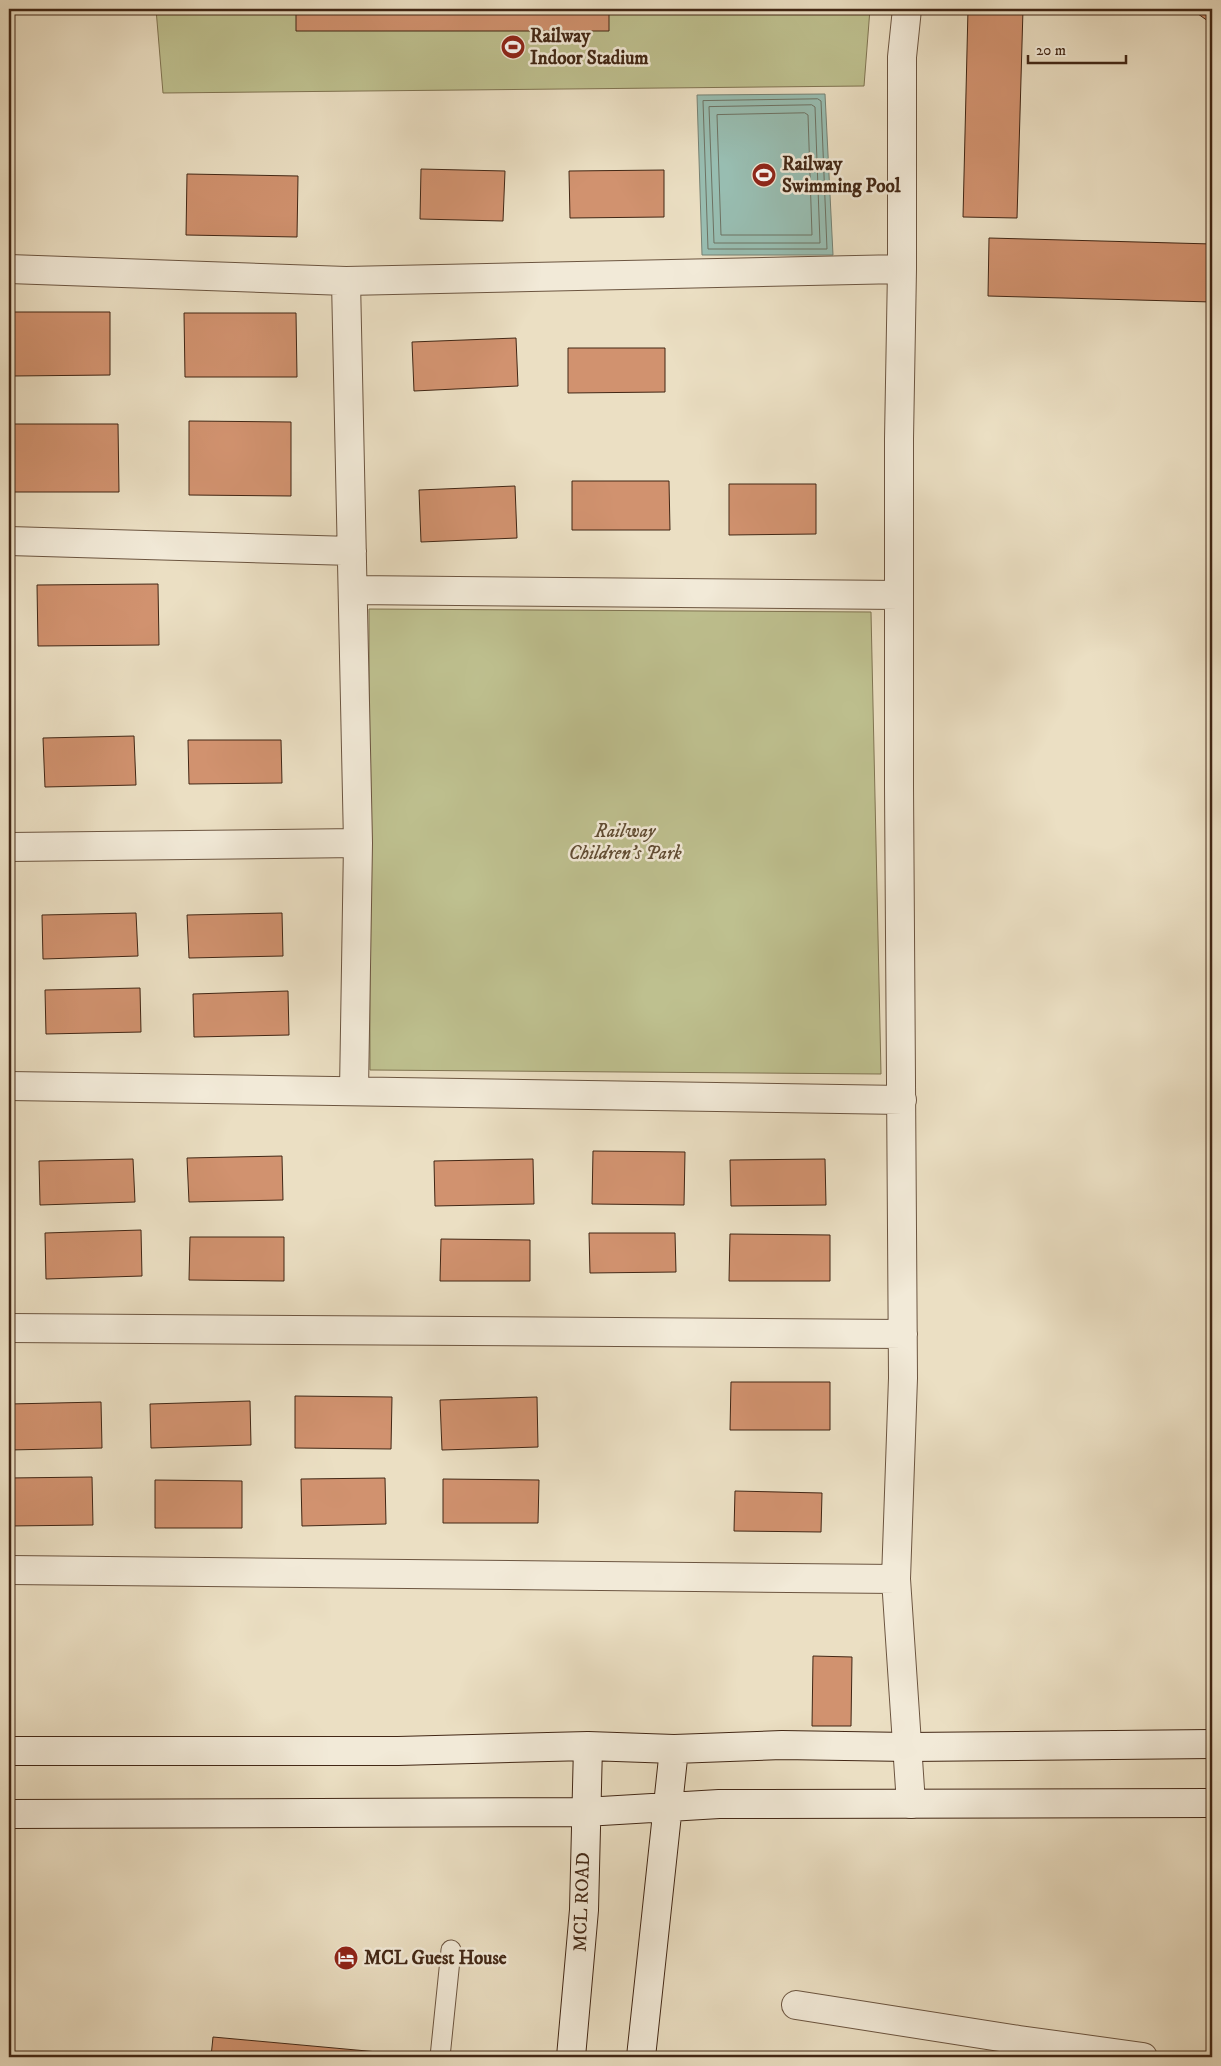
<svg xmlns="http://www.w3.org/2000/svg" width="1221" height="2066" viewBox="0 0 1221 2066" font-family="'IM FELL DW Pica',serif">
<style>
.green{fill:#bec08f;stroke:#807452}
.water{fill:#98bdb1;stroke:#768173}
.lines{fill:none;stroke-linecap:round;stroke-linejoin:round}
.shore{stroke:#6d7263;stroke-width:1}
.building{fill:#d1926f;stroke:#422715}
.lane-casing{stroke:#6c5540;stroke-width:21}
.street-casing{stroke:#6c5540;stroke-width:30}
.secondary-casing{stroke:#422715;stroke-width:30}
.lane{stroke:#f2ead8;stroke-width:19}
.street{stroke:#f2ead8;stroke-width:28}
.secondary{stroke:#f2ead8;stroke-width:28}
.labels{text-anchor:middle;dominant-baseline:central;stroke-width:5;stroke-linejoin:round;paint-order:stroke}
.poi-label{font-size:19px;font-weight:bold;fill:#422715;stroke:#f2ead8;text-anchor:start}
.park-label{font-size:19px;font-style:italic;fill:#614d34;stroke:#f2ead8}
.street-label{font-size:19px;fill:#422715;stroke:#f2ead8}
</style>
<rect width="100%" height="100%" fill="#ebdfc3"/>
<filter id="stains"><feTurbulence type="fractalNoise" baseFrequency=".004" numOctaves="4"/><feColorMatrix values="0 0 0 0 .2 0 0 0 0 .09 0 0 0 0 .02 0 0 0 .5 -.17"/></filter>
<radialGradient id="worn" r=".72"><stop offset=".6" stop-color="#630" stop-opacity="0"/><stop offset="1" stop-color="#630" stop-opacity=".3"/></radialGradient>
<path class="green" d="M 156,9 L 870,9 L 864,86 L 163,93 Z
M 369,609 L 871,612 L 881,1074 L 370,1070 Z"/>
<path class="water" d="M 825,94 L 833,255 L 702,255 L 697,95 Z"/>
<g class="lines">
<path class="shore" d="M 818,99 L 821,101 L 827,249 L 708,249 L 703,101 Z
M 812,105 L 815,107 L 820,243 L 714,243 L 709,107 Z
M 805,113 L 808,115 L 812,235 L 721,235 L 717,115 Z"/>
</g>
<path class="building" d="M 296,9 L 609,9 L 609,31 L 296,31 Z
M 968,9 L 1023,9 L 1017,218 L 963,217 Z
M 1195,9 L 1212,9 L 1212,24 L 1194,11 Z
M 421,169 L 505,171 L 503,221 L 420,219 Z
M 664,170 L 664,217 L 570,218 L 569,171 Z
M 187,174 L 298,176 L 297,237 L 186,235 Z
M 989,238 L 1212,244 L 1212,302 L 988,296 Z
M 12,312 L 110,312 L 110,375 L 13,376 Z
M 184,313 L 296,313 L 297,377 L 185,377 Z
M 516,338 L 518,386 L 414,391 L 412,342 Z
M 568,348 L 665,348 L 665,392 L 568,393 Z
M 189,421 L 291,422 L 291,496 L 189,495 Z
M 13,424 L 118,424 L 119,492 L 13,492 Z
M 572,481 L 669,481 L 670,530 L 572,530 Z
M 729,484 L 816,484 L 816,534 L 729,535 Z
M 515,486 L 517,538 L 421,542 L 419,490 Z
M 158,584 L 159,645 L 38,646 L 37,585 Z
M 134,736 L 136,785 L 45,787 L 43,738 Z
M 188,740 L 281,740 L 282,783 L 189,784 Z
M 136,913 L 138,956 L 43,959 L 42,915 Z
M 282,913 L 283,956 L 189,958 L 187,915 Z
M 140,988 L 141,1032 L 46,1034 L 45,990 Z
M 288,991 L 289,1035 L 194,1037 L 193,994 Z
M 593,1151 L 685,1152 L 684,1205 L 592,1204 Z
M 282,1156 L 283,1200 L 189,1202 L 187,1158 Z
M 133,1159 L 135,1202 L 40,1205 L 39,1161 Z
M 533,1159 L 534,1204 L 435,1206 L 434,1161 Z
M 825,1159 L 826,1205 L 731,1206 L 730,1160 Z
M 141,1230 L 142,1276 L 46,1279 L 45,1233 Z
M 589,1233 L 675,1233 L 676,1272 L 590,1273 Z
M 730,1234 L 830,1235 L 830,1281 L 729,1281 Z
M 190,1237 L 284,1237 L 284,1281 L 189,1280 Z
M 441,1239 L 530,1240 L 530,1281 L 440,1281 Z
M 731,1382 L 830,1382 L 830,1430 L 730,1430 Z
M 295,1396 L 392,1397 L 391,1449 L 295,1448 Z
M 537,1397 L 538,1447 L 442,1450 L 440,1400 Z
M 250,1401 L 251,1445 L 151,1448 L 150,1404 Z
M 101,1402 L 102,1448 L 9,1450 L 9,1404 Z
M 92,1477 L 93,1525 L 9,1526 L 9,1478 Z
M 385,1478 L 386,1524 L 302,1526 L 301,1479 Z
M 443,1479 L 539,1480 L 538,1523 L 443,1523 Z
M 155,1480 L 242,1481 L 242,1528 L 155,1528 Z
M 735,1491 L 822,1493 L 821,1532 L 734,1531 Z
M 813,1656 L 852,1657 L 851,1726 L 812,1726 Z
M 213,2037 L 411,2055 L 411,2057 L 211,2057 Z"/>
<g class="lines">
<defs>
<path id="lane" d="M 440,2057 L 451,1950"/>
<path id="street" d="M 907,9 L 902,57 L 902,269 L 899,439 L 899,787 L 903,1378 L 896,1579 L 911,1804
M 9,269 L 346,281 L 902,269
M 346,281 L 358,843 L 354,1091
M 9,541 L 352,551
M 353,590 L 899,595
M 9,847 L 358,843
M 9,1086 L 902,1100
M 9,1328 L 903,1334
M 9,1570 L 896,1579
M 796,2005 L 1019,2040 L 1143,2057"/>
<path id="secondary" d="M 9,1751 L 398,1751 L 588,1746 L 674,1749 L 782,1745 L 908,1747 L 1212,1744
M 9,1814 L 585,1812 L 719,1804 L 1212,1803
M 571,2057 L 584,1910 L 588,1746
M 641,2057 L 674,1749"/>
</defs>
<use href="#lane" class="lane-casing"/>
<use href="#street" class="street-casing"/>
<use href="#secondary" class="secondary-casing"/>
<use href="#lane" class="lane"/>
<use href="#street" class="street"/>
<use href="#secondary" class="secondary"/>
</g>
<defs>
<symbol id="stadium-disc" viewBox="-11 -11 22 22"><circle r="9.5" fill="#8f2418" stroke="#f2ead8"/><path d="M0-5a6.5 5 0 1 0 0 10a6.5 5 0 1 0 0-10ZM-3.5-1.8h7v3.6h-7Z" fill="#fff"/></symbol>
<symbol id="hotel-disc" viewBox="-11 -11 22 22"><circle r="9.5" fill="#8f2418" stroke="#f2ead8"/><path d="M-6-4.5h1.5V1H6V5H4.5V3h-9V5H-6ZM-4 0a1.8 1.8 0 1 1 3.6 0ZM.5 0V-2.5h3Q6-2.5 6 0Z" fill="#fff"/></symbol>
</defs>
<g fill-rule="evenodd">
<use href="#stadium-disc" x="499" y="33" width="28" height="28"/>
<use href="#stadium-disc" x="750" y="161" width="28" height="28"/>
<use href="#hotel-disc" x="332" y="1944" width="28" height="28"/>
</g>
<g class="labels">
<g class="poi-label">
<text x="530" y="36">Railway<tspan x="530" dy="22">Indoor Stadium</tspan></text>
<text x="782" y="164">Railway<tspan x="782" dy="22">Swimming Pool</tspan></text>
<text x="364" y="1958">MCL Guest House</text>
</g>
<g class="park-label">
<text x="625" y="831">Railway<tspan x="625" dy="22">Children's Park</tspan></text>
</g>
<g class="street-label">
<text transform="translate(582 1902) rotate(-88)">MCL ROAD</text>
</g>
</g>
<rect width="1221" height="2066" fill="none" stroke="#ebdfc3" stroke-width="30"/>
<rect x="10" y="10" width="1201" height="2046" fill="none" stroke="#422715" stroke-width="2.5"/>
<rect x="15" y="15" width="1191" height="2036" fill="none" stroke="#422715"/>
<path d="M1028 55v8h98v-8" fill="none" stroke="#422715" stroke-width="2.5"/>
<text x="1036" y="55" font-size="15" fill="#422715" stroke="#f2ead8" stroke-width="4" paint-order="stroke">20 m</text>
<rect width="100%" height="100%" filter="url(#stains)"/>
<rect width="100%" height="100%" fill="url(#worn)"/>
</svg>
